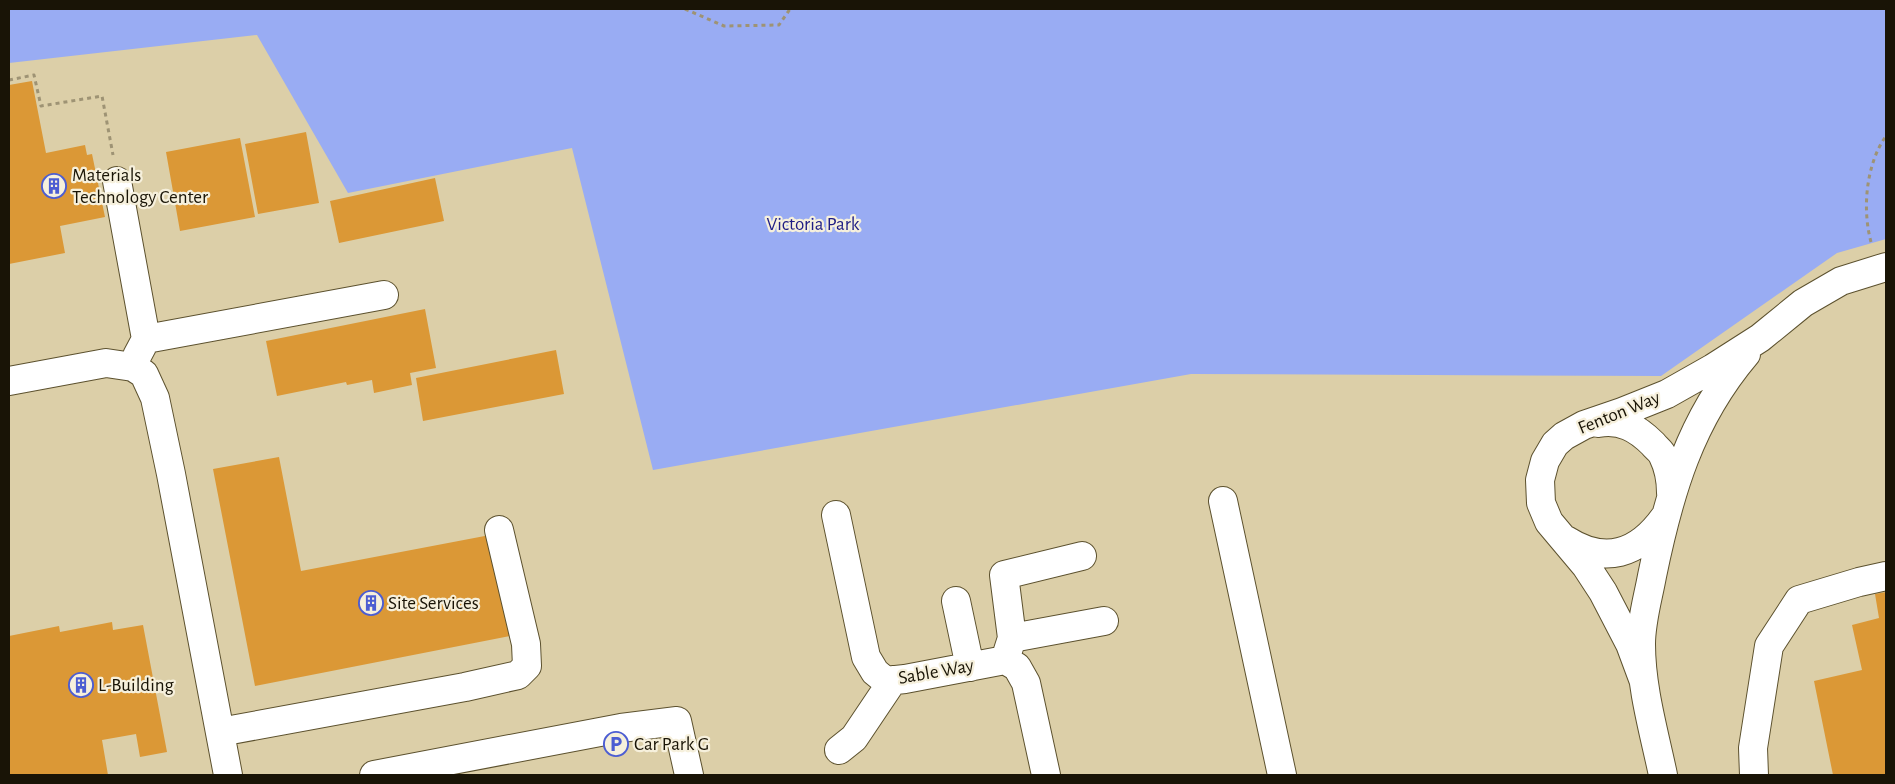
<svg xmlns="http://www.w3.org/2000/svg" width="1895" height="784" viewBox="0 0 1895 784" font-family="'Alegreya Sans',sans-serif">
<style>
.green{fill:#99acf3}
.building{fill:#db9836}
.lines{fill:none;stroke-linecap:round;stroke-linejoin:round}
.minor-casing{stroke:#5c512e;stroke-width:30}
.path{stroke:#9e9374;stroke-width:3;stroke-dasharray:4 4;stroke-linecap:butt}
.minor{stroke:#fff;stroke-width:28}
.labels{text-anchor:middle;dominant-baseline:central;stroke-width:4.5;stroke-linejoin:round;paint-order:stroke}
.poi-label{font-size:19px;fill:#191406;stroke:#f6f0dc;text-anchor:start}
.park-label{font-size:19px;fill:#1e1c84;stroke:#f6f0dc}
.street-label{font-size:19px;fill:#191406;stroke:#f6f0dc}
</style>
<rect width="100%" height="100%" fill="#dccfa8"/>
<path class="green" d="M 9,9 L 1886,9 L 1886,239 L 1837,253 L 1661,376 L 1191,374 L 653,470 L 572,148 L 348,193 L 257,35 L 9,63 Z"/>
<path class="building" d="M 32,81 L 46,153 L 85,145 L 87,155 L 92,154 L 105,217 L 60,226 L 65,253 L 9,264 L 9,85 Z
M 306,132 L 319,203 L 258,214 L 245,144 Z
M 240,138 L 255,217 L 180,231 L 166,152 Z
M 435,178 L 444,221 L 339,243 L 330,201 Z
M 425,309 L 436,368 L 410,373 L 412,385 L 374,393 L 372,380 L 347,385 L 346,382 L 277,396 L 266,341 Z
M 556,350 L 564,394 L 423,421 L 416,378 Z
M 279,457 L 301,571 L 490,535 L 510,636 L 255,686 L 213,469 Z
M 1886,592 L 1886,775 L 1833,775 L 1814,681 L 1862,670 L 1852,625 L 1879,618 L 1875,594 Z
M 112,622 L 113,630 L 143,625 L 167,752 L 140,757 L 136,734 L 102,740 L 108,775 L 9,775 L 9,636 L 59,626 L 60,632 Z"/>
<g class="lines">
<defs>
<path id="minor" d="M 117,181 L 146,339 L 137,356
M 146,339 L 384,295
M 9,381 L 106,363 L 133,367 L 144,374 L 155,398 L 171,474 L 228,775
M 1598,423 C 1621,419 1637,428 1653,444 C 1656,448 1661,451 1663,456 C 1669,468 1671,480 1671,493
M 1223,501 L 1282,775
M 836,515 L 866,657 L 875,672 L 886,681 L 905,679 L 1005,660 L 1017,667 L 1026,683 L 1046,775
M 1566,540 C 1605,565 1638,554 1664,518
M 956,601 L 970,667
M 1012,638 L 1104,621
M 1005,660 L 1012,638 L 1004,575 L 1082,556
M 1643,679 L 1630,644 L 1603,592 L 1586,566 L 1549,522 L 1541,503 L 1540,480 L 1545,461 L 1555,444 L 1564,436 L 1584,425 L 1622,412 L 1667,394 L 1713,368 L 1760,338 L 1803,303 L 1841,281 L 1886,267
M 220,732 L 465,687 L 518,675 L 527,666 L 526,644 L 499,530
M 839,750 L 854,738 L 893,680
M 374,775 L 621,728 L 677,721 L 689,775
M 1663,775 C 1654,732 1641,688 1641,644 C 1641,621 1648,598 1652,576 C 1669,493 1690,420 1746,354
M 1754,775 L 1753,748 L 1769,646 L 1799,600 L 1859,582 L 1886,576"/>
</defs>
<use href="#minor" class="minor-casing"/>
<path class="path" d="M 685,9 L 724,26 L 779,25 L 790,9
M 9,80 L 34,75 L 41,106 L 102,96 L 113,155
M 1871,242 C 1862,209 1866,164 1886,136"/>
<use href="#minor" class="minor"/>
</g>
<defs>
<symbol id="building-ring" viewBox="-11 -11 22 22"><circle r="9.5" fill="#f6f0dc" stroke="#4c5dd2" stroke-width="1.5"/><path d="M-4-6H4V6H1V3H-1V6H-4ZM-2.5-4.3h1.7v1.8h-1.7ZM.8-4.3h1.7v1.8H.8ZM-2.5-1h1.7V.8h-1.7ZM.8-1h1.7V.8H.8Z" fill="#4c5dd2"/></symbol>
<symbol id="parking-ring" viewBox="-11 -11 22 22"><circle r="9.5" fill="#f6f0dc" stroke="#4c5dd2" stroke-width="1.5"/><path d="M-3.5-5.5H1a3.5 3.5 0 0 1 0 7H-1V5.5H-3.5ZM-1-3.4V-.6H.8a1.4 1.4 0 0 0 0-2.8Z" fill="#4c5dd2"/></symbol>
</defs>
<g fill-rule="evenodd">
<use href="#building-ring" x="40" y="172" width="28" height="28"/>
<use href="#building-ring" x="357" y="589" width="28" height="28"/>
<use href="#building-ring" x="67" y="671" width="28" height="28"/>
<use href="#parking-ring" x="602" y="730" width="28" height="28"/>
</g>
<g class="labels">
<g class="poi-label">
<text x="72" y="175">Materials<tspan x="72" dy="22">Technology Center</tspan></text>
<text x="388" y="603">Site Services</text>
<text x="98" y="685">L-Building</text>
<text x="634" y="744">Car Park G</text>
</g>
<g class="park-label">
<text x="813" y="224">Victoria Park</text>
</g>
<g class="street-label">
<text transform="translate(1619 413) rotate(-22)">Fenton Way</text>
<text transform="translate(936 672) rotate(-10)">Sable Way</text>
</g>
</g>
<rect width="1895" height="784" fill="none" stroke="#191406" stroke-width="20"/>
</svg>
